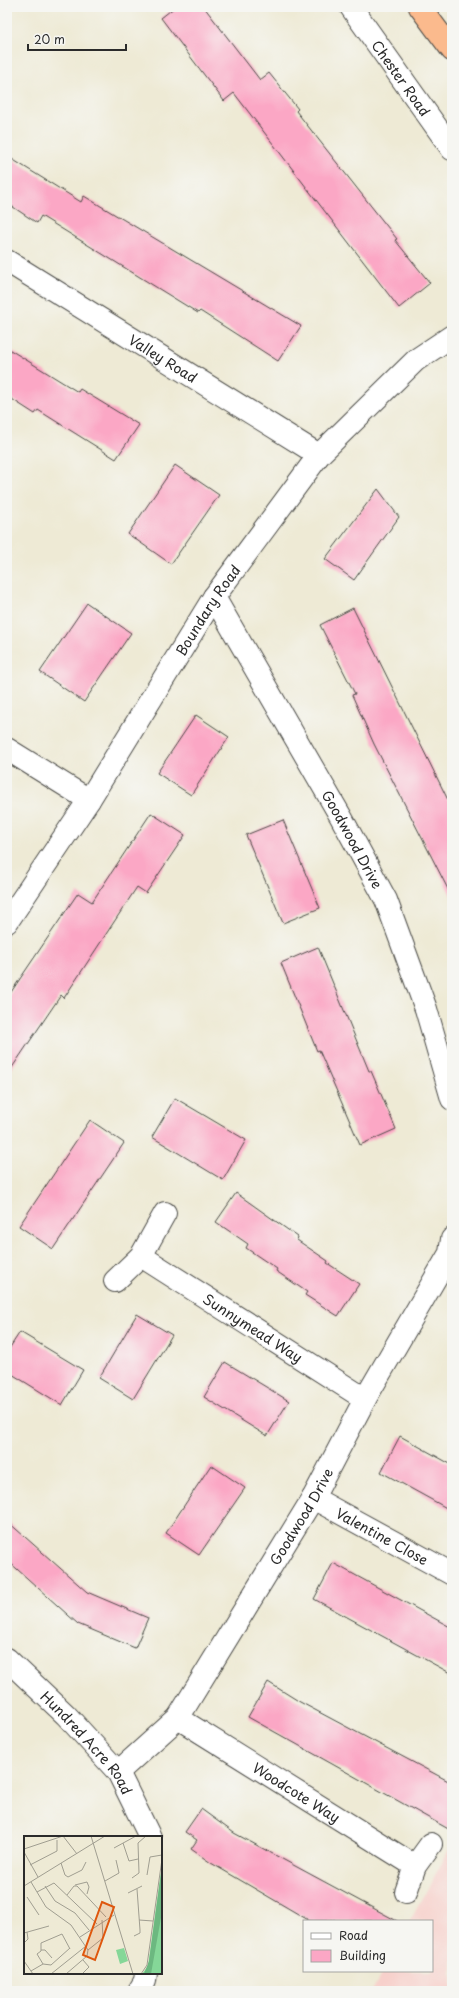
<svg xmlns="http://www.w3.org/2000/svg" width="459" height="1998" viewBox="0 0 459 1998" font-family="'Playpen Sans',sans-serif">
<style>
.built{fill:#f7d0cb}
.building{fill:#fba7c5}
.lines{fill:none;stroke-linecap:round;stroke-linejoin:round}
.street-casing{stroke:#484844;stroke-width:24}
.highway-casing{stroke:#484844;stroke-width:24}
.street{stroke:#fff;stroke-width:22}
.highway{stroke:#fbba8d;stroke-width:22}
.labels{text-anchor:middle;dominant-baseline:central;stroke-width:4;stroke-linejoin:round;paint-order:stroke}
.street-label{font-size:14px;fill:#2b2b2b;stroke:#f6f6f2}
.inset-road{fill:none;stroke:#a09e91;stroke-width:1}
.view{fill:#df570e;fill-opacity:0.15;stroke:#df570e;stroke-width:2}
.inset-edge{fill:none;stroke:#2b2b2b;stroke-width:2}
</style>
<rect width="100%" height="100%" fill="#f6f6f2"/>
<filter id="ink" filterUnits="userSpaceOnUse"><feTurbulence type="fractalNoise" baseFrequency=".025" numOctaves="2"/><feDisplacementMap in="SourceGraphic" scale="8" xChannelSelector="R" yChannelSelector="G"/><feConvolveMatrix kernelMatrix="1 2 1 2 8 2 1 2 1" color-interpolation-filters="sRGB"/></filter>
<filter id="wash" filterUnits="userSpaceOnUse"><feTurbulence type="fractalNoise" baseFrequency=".012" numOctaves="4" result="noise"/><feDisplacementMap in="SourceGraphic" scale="16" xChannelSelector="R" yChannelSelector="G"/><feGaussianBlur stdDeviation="0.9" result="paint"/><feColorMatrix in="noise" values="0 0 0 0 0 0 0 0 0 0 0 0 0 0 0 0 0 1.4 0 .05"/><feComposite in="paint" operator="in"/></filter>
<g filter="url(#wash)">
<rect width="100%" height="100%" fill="#eeead5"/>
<path class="built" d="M 452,1844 L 452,1991 L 372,1991 L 383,1971 L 432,1971 L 432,1921 L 410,1921 Z"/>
<g id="blocks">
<path class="building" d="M 175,7 L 204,7 L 260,80 L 269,73 L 298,109 L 296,111 L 397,239 L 395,240 L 430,283 L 399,308 L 234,93 L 224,101 L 161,18 Z
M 7,156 L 81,202 L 84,196 L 301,326 L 278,361 L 200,311 L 198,313 L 41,216 L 37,223 L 7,203 Z
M 7,348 L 78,392 L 80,389 L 139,425 L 116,459 L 38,410 L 35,414 L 7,396 Z
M 175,465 L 219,495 L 171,564 L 128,534 Z
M 378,489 L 399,517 L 354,580 L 325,559 Z
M 87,603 L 131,633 L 84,702 L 40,672 Z
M 353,608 L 452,808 L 452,897 L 374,744 L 352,695 L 355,694 L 320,625 Z
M 196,715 L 229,737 L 191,795 L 157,773 Z
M 151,813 L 185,835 L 146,893 L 137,887 L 64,998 L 61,995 L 7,1075 L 7,998 L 78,893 L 92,902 Z
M 283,820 L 320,908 L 283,923 L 246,835 Z
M 318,947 L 369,1071 L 371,1071 L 396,1129 L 360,1145 L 319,1050 L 317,1051 L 281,963 Z
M 175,1098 L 246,1140 L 223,1180 L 152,1137 Z
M 90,1120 L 124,1143 L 53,1249 L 19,1226 Z
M 236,1193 L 298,1237 L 297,1240 L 328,1261 L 327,1263 L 359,1284 L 338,1316 L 305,1295 L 307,1292 L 276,1271 L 277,1269 L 246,1248 L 248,1244 L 216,1222 Z
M 137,1314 L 172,1335 L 133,1399 L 99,1378 Z
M 20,1332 L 83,1370 L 62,1405 L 7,1371 L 7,1352 Z
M 225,1362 L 289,1401 L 267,1436 L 204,1397 Z
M 400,1436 L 452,1465 L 452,1511 L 381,1472 Z
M 211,1465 L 245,1488 L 199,1555 L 166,1533 Z
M 7,1521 L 87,1592 L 148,1618 L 135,1648 L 78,1624 L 7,1560 Z
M 333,1563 L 452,1628 L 452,1674 L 314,1599 Z
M 268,1682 L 300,1702 L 452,1783 L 452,1831 L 248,1717 Z
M 201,1809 L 234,1833 L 397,1921 L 310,1921 L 211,1863 L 191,1849 L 197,1840 L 185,1832 Z"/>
</g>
</g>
<g filter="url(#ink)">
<use href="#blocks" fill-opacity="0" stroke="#484844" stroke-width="1"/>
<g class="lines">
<defs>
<g id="street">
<path id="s1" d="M 351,7 L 452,149"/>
<path id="s2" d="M 7,261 L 319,455"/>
<path id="s3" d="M 214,597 L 341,817 L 386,900 L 426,1009 L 452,1099"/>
<path d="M 7,749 L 89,800"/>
<path id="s4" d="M 7,922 L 89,800 L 214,597 L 319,455 L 416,360 L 452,336"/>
<path id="s5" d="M 141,1256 L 365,1399"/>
<path d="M 115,1281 L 141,1256 L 165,1213"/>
<path id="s6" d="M 313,1498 L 452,1574"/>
<path id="s7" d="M 7,1659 L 66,1715 L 118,1772 L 150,1837"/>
<path id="s8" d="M 178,1718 L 415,1866"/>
<path id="s9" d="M 118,1772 L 178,1718 L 313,1498 L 365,1399 L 450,1253 L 452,1239"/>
<path d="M 406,1892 L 415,1866 L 431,1844"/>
<path d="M 139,1991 L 145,1981 L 146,1973"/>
</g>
<path id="highway" d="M 420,7 L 452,50"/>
</defs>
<use href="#street" class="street-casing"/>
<use href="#highway" class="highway-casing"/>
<use href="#street" class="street"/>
<use href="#highway" class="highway"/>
</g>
</g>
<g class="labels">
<g class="street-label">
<text stroke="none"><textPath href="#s1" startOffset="87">Chester Road</textPath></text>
<text stroke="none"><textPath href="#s2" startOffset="184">Valley Road</textPath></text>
<text stroke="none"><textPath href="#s4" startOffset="371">Boundary Road</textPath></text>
<text stroke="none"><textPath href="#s3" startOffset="279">Goodwood Drive</textPath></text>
<text stroke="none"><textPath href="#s5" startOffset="133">Sunnymead Way</textPath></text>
<text stroke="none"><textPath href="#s9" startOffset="317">Goodwood Drive</textPath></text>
<text stroke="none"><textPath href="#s6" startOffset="79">Valentine Close</textPath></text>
<text stroke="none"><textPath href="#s7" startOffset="116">Hundred Acre Road</textPath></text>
<text stroke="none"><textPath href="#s8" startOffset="140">Woodcote Way</textPath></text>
</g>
</g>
<g transform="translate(24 1836)">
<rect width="138" height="138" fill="#eeead5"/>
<path d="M 138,28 L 138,138 L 118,138 L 124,130 ZM 100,112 L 104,125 L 96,128 L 92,114 Z" fill="#85d798"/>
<path d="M 138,30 L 138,76 L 127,138 L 120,138 L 125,125 Z" fill="#6cb880"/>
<path class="inset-road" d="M 39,0 L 53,18M 67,0 L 109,138M 99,7 L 105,25 L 114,23M 90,12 L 112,0M 0,13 L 39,0M 0,16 L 14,41M 37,27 L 41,39 L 44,41 L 58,34 L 62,26M 6,29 L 33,15 L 33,4M 123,39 L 126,21 L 138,19M 108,42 L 115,37 L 114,7 L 122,0M 81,45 L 95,37 L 92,24M 7,46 L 22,71 L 47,89 L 64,114 L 63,120 L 42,138M 51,49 L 63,46 L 65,51 L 63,58M 0,50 L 81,0M 21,50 L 31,65 L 51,77 L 65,94M 13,56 L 30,47 L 73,88M 104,57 L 118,50M 43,59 L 50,50 L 53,50 L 82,81M 3,61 L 15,79M 115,84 L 129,85M 0,97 L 25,90M 110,100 L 116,97 L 116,94 L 113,53M 56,101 L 90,79M 0,107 L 4,103 L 3,96M 17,114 L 21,114 L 28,122M 64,114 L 79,102 L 78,84M 0,125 L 9,138M 19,128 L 13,118 L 17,115 L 17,107 L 38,98 L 46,113M 7,135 L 19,128 L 27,129 L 46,112M 27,138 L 62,110M 58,138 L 65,131 L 59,124M 117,138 L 123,129 L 138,23"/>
<path class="view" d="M 78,66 L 90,71 L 71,124 L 59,119 Z"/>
<rect width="138" height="138" class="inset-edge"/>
</g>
<rect width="459" height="1998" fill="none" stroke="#f6f6f2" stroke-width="24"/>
<rect x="303" y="1920" width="130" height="52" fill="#f6f6f2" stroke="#a5a5a2"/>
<rect x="311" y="1933" width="20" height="6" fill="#ffffff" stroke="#a5a5a2"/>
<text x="339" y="1940" font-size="12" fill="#2b2b2b">Road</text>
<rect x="311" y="1950" width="20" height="12" fill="#fba7c5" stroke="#a5a5a2"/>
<text x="339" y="1960" font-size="12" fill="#2b2b2b">Building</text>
<path d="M28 44v6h98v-6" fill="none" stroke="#2b2b2b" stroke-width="2"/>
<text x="34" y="44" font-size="12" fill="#2b2b2b" stroke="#f6f6f2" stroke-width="3" paint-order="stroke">20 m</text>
</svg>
